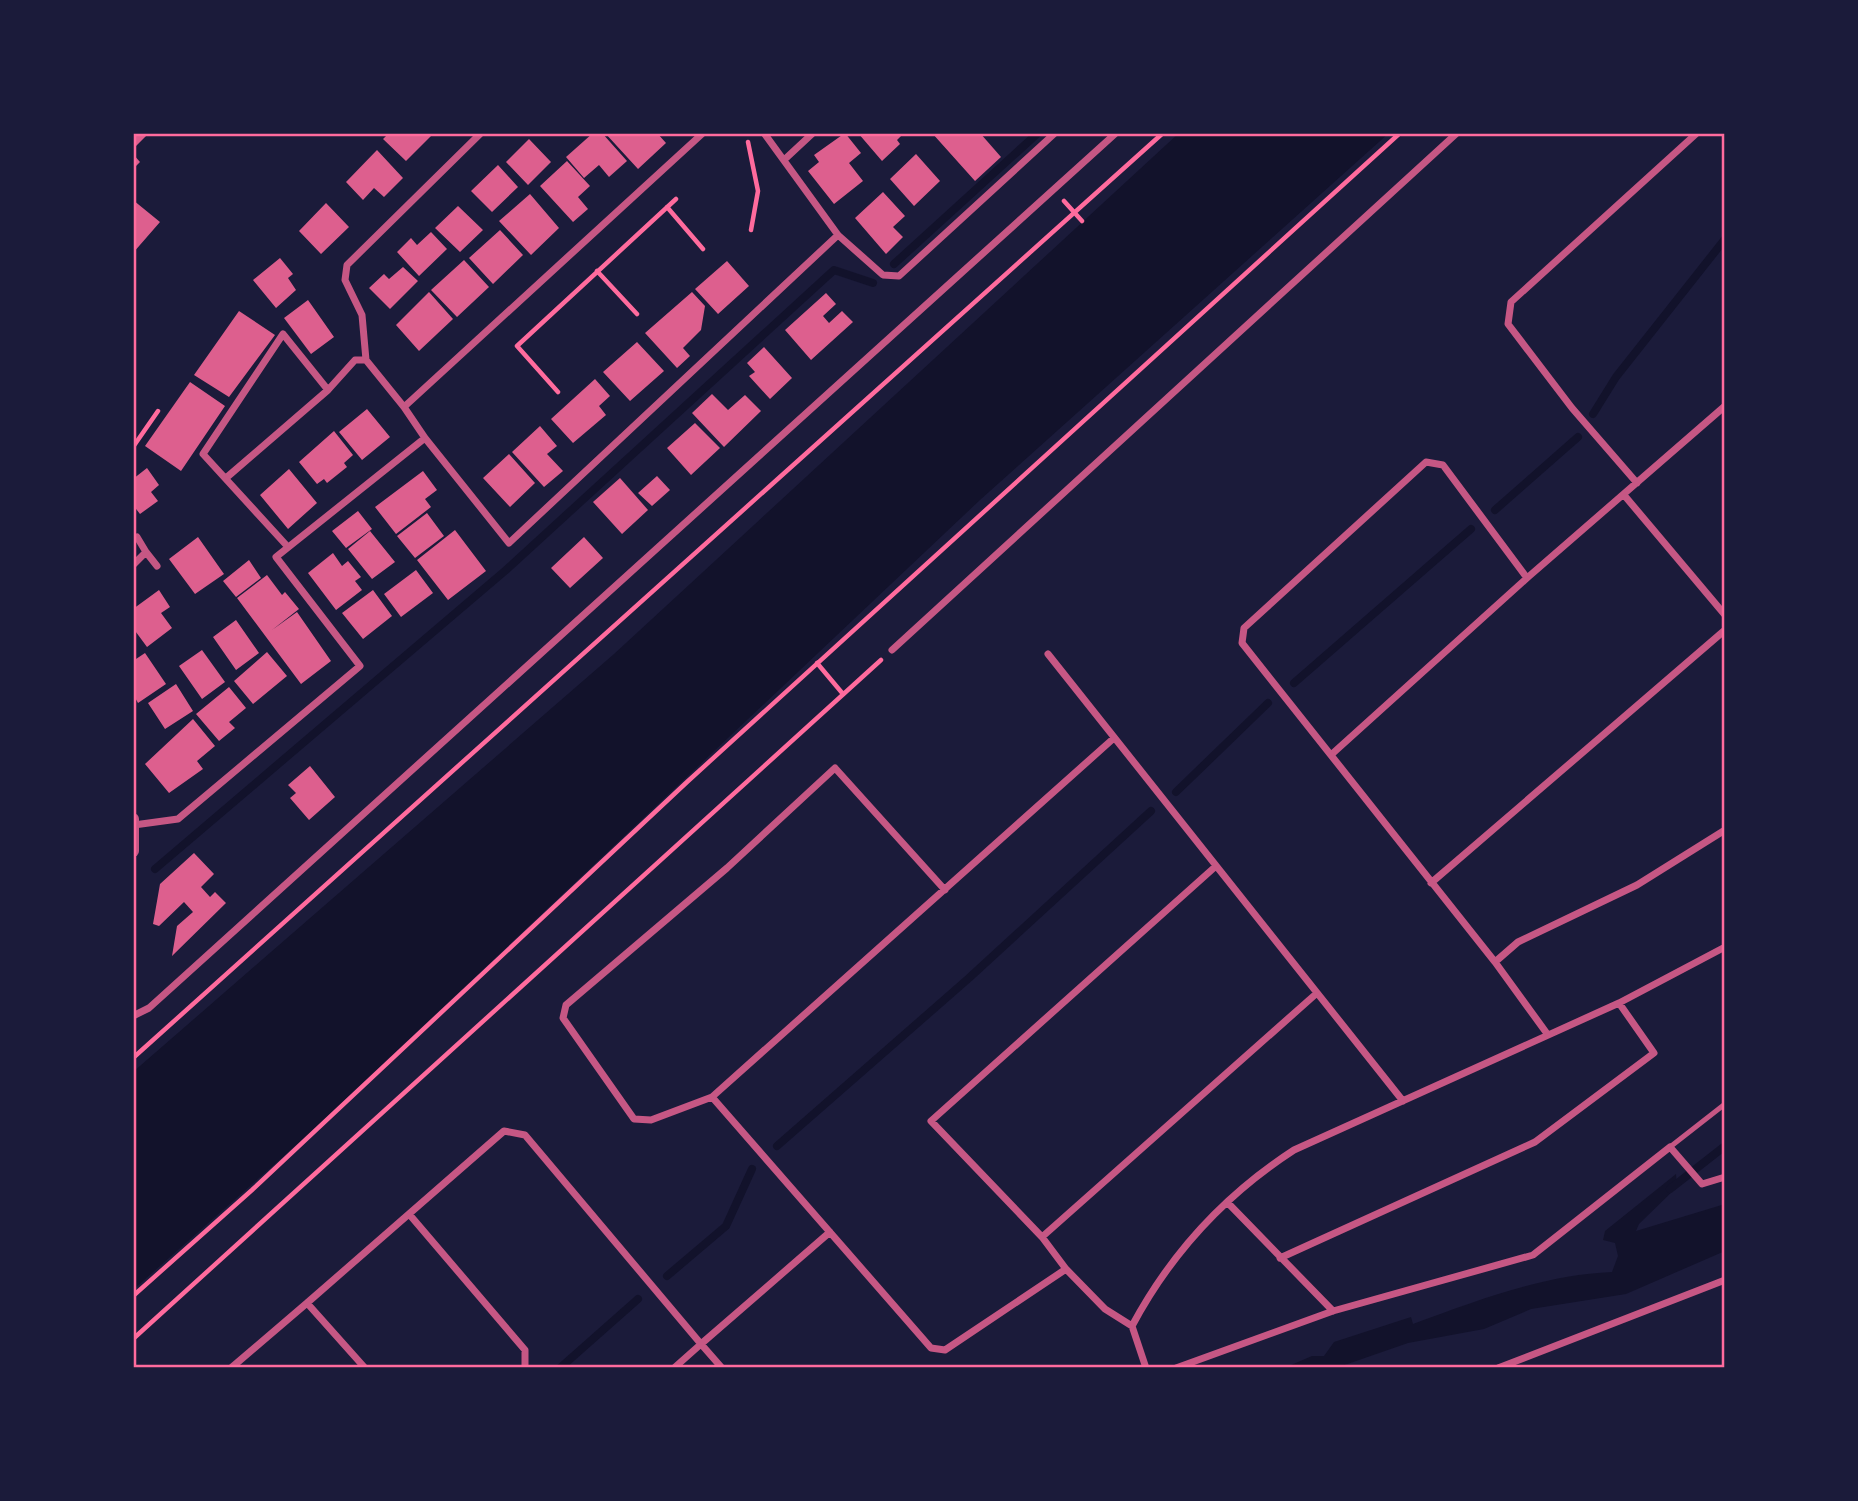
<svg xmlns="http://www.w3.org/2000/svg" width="1858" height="1501" viewBox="0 0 1858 1501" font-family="'Golos Text',sans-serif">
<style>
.water{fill:#12122b}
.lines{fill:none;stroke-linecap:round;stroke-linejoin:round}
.stream{stroke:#12122b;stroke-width:8}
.building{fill:#dd5f8e}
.path{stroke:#ff6b9d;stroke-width:4.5}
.service{stroke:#c65784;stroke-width:5}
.minor{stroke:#c65784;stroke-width:7}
.tertiary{stroke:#c65784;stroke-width:12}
.neatline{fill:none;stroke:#ff6b9d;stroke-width:2.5}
</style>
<rect width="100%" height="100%" fill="#1b1b3a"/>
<path class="water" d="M 1179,133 L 1389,133 L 980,500 L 313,1130 L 133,1290 L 133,1072 L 614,654 Z
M 1676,1174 L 1677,1187 L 1639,1224 L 1636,1231 L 1725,1204 L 1725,1251 L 1626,1294 L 1531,1309 L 1484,1329 L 1408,1343 L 1336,1368 L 1284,1368 L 1312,1356 L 1324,1356 L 1334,1342 L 1411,1317 L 1413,1324 C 1478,1300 1543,1275 1612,1272 L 1618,1256 L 1615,1243 L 1603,1240 L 1605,1231 Z"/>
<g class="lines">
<path class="stream" d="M 894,264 L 1038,133
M 1593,414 L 1616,377 L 1725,239
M 1495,510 L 1578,437
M 1294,683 L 1471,529
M 1176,792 L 1268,703
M 155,869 L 506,570 L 834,270 L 873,283
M 777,1146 L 969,978 L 1151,811
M 1670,1189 L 1725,1146
M 667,1276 L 726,1226 L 752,1169
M 560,1368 L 638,1299"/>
</g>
<path class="building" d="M 133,133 L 149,133 L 135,147 Z
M 389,133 L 434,133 L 406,161 L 383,139 Z
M 593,133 L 602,133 L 627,161 L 609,177 L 599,165 L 584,178 L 566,157 Z
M 605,133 L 657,133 L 666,143 L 638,169 Z
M 845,133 L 861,153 L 849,163 L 863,181 L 834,204 L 808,171 L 819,162 L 814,155 Z
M 858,133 L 904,133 L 897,140 L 900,144 L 882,161 Z
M 932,133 L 980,133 L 1001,157 L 975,181 Z
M 529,139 L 551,162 L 528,185 L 506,162 Z
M 377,150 L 403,178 L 384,197 L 374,188 L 363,200 L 346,182 Z
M 133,154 L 140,162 L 133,169 Z
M 916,154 L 940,181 L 914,206 L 890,179 Z
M 567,161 L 590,186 L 578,197 L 588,209 L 573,222 L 540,186 Z
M 498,165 L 518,187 L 492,212 L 471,191 Z
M 883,192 L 905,216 L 893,227 L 903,237 L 886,254 L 855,218 Z
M 530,194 L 559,228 L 531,255 L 499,221 Z
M 133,200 L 160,222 L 133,253 Z
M 326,203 L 349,227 L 321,254 L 299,231 Z
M 458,206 L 483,230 L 460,252 L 435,228 Z
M 500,230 L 523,255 L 493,284 L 469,258 Z
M 431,232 L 447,249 L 419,276 L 397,252 L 411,238 L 417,245 Z
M 280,258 L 293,274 L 288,278 L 296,290 L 276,308 L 253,280 Z
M 464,260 L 489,287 L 457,317 L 431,290 Z
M 727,261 L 749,286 L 718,314 L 695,289 Z
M 403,267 L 418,281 L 390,309 L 369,288 L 384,274 L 389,279 Z
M 429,292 L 453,319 L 419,351 L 396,325 Z
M 692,292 L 705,306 L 701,330 L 683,348 L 690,356 L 677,368 L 645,333 Z
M 826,293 L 836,304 L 823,316 L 829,323 L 842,311 L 853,322 L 811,360 L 785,330 Z
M 308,300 L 334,337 L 311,354 L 284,318 Z
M 239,311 L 275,335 L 229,397 L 194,375 Z
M 637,342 L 664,371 L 630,401 L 603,372 Z
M 764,347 L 792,378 L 770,399 L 749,376 L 755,372 L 747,363 Z
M 595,379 L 610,396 L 599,406 L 606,415 L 573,443 L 551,419 Z
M 190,382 L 225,406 L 181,471 L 145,446 Z
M 712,394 L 728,410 L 745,395 L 761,411 L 724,447 L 692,413 Z
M 367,409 L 390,437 L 362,460 L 339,432 Z
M 695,423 L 720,448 L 691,475 L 667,448 Z
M 540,426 L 557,446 L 547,454 L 563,471 L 544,487 L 512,452 Z
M 334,431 L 353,455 L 344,463 L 347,467 L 327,483 L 324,479 L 317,484 L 299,462 Z
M 509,454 L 535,483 L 510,507 L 483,478 Z
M 147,468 L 159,485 L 151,492 L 158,501 L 140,514 L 133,505 L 133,479 Z
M 289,469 L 317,503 L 288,529 L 260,495 Z
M 423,471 L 437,490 L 425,499 L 431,507 L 396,534 L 375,507 Z
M 657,476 L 670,490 L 652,506 L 638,493 Z
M 620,478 L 648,510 L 622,534 L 593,502 Z
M 358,511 L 372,529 L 346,548 L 332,531 Z
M 427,513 L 444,536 L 415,558 L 397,536 Z
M 455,530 L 486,571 L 448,600 L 417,560 Z
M 370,531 L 395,562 L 372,579 L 348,549 Z
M 198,537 L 224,574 L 195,594 L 169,559 Z
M 584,537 L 603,558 L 570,588 L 551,568 Z
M 333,553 L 342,566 L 348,561 L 361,577 L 355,581 L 362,590 L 336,610 L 308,573 Z
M 249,560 L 261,578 L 236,597 L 223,581 Z
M 416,570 L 433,593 L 401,617 L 384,594 Z
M 267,575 L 282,595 L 285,592 L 299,609 L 272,630 L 297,612 L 331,661 L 301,684 L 237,598 Z
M 159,590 L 170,607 L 161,613 L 172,628 L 147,647 L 133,628 L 133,609 Z
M 373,590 L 392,616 L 363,639 L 342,613 Z
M 236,620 L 259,653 L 236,670 L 213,637 Z
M 202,650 L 225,682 L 202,699 L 179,666 Z
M 267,652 L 287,676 L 253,704 L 234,681 Z
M 145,653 L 166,684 L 138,703 L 133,694 L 133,661 Z
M 176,684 L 193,711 L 165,729 L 148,703 Z
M 229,687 L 246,708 L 229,722 L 235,728 L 219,741 L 196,714 Z
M 193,719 L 215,746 L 197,761 L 203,769 L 169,793 L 145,764 Z
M 310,766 L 335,797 L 309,820 L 290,798 L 296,793 L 288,785 Z
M 194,853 L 214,874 L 201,887 L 210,897 L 215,892 L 226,903 L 172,956 L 177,926 L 193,912 L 184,902 L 159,926 L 153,924 L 160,884 Z"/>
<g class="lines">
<path class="path" d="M 748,142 L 758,191 L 751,230
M 1064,201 L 1082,221
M 667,207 L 703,249
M 597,271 L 637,314
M 558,392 L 517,346 L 676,199
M 133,447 L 158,411
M 817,663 L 843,694
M 133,1058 L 1163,133
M 133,1296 L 252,1190 L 687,782 L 1400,133
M 133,1339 L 881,660"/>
<path class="service" d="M 1670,1147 L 1725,1104"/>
<path class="minor" d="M 764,133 L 838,235 L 883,275 L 899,276 L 1055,133
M 784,160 L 813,133
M 404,407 L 366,360 L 362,315 L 345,280 L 347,265 L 481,133
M 425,438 L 509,543 L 838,235
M 226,478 L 328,390 L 355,360 L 366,360
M 1637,483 L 1572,408 L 1508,324 L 1511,302 L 1697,133
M 1624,495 L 1725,615
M 288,547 L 203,454 L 283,334 L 328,390
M 146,552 L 157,566
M 133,565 L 146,552 L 137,537
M 1527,578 L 1443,465 L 1426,462 L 1244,628 L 1242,643 L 1495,962 L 1548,1035
M 892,650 L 1457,133
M 1048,654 L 1403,1101
M 1114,738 L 712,1097 L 931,1348 L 945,1350 L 1066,1269 L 1042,1237 L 931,1121 L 1216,866
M 1332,754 L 1527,578 L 1725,406
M 134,825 L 178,819 L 360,666 L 276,557 L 425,438 L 404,407 L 703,133
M 1431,883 L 1725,630
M 1495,962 L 1518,942 L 1637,885 L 1725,830
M 133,1016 L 149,1008 L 1116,133
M 712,1097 L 651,1120 L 634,1119 L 563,1018 L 566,1005 L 727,868 L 835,768 L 945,890
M 1227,1202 L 1333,1311
M 409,1214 L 525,1350 L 525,1368
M 1042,1237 L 1317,993
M 1280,1258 L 1535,1142 L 1654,1053 L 1619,1003
M 1066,1269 L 1105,1309 L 1132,1326 L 1146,1368
M 1132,1326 C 1171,1253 1226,1194 1294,1150 L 1619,1003 L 1725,947
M 231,1368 L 307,1303
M 365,1368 L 307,1303 L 504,1131 L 525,1135 L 701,1344 L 674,1368
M 722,1368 L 701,1344 L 830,1232
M 1176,1368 L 1333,1311 L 1533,1255 L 1670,1147 L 1702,1184 L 1725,1177
M 1498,1368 L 1725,1280"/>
<path class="tertiary" d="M 133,819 L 133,851"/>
</g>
<rect width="1858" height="1501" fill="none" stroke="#1b1b3a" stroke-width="270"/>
<rect x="135" y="135" width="1588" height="1231" class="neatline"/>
</svg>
